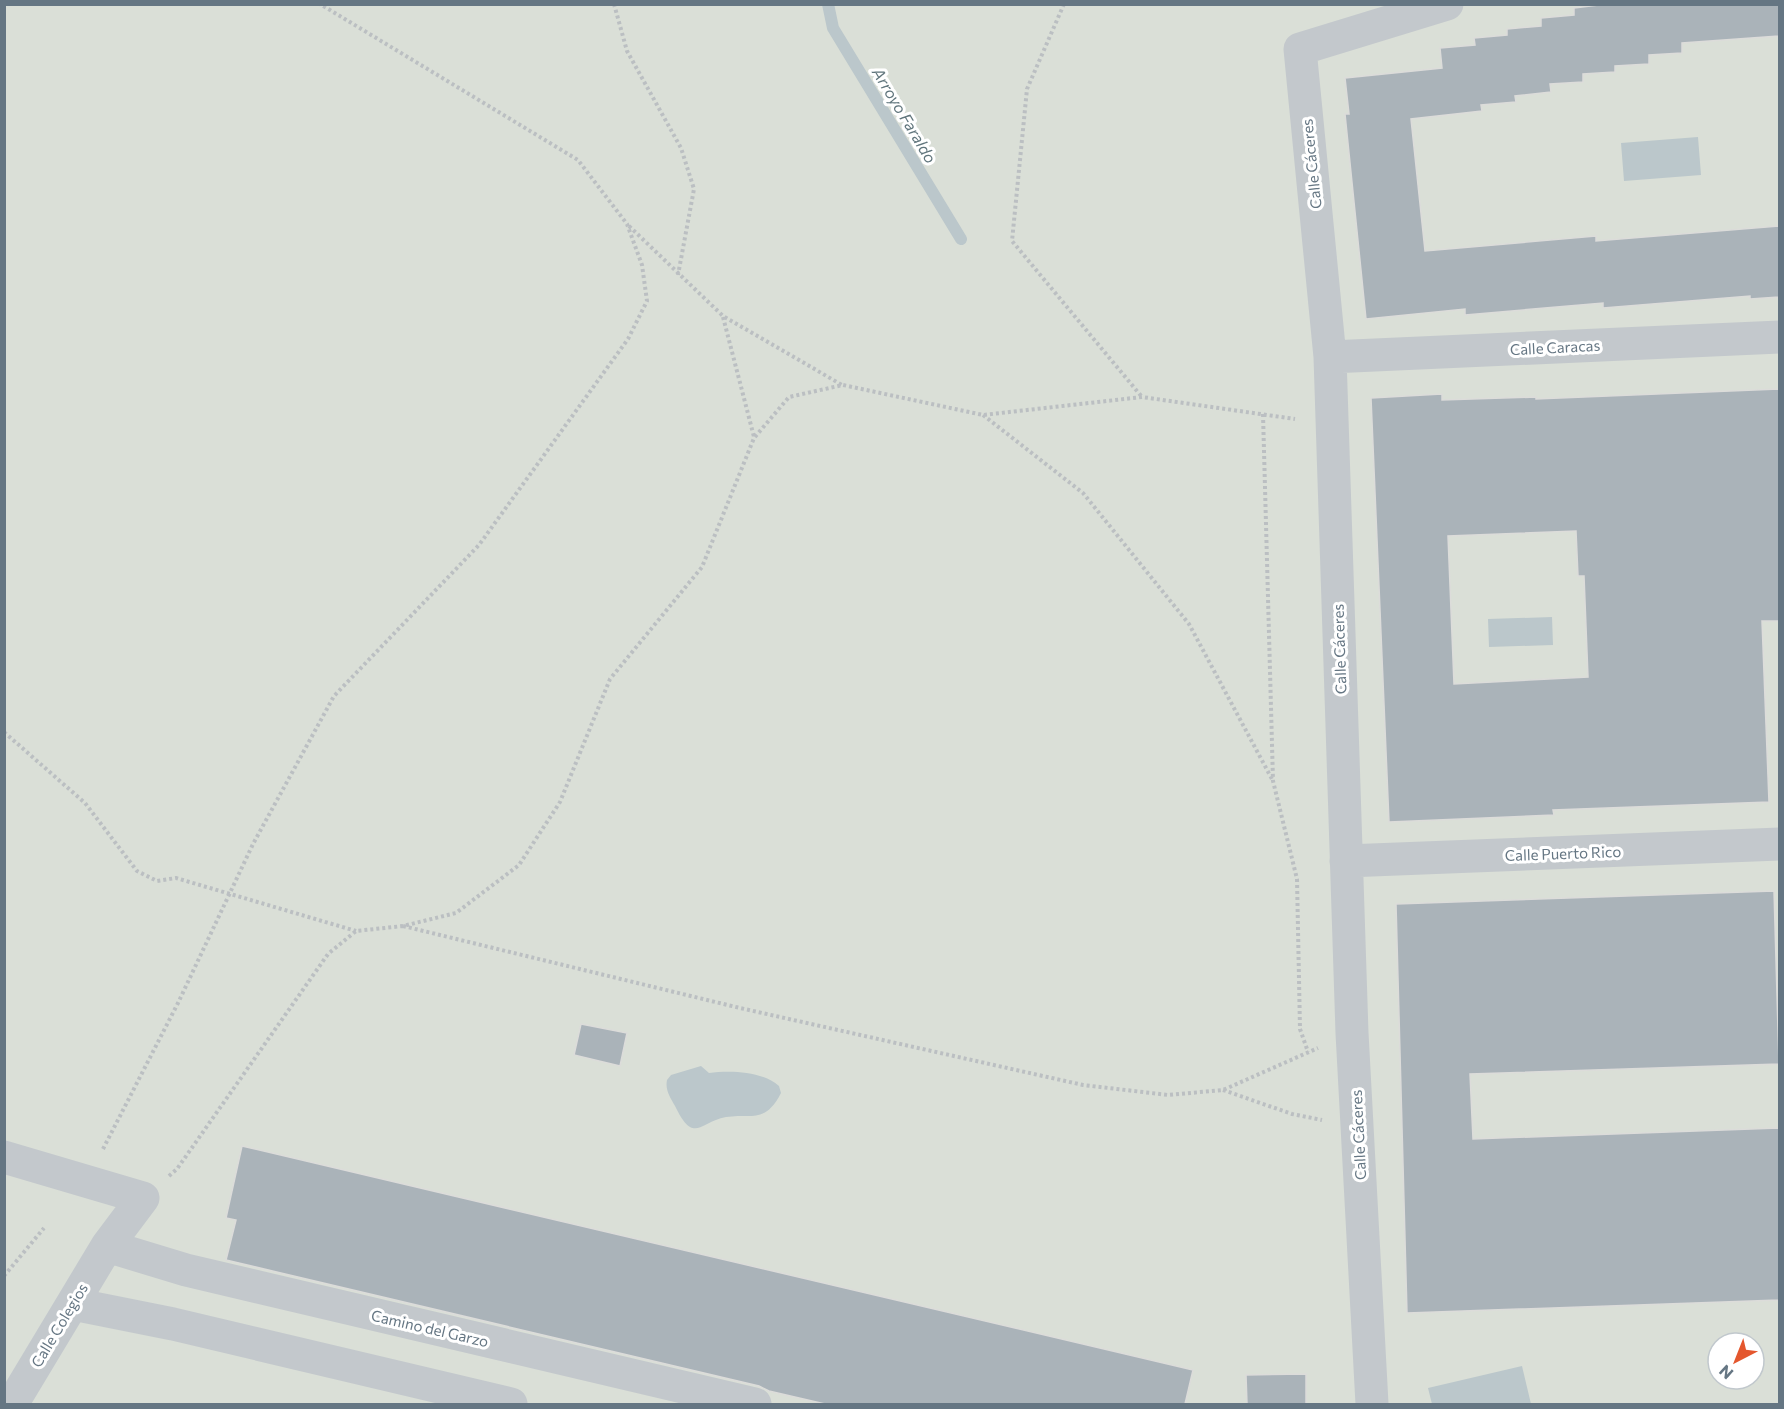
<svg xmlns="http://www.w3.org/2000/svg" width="1784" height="1409" viewBox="0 0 1784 1409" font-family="Commissioner,sans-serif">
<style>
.green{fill:#dadfd7;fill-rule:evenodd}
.water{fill:#bbc7cb}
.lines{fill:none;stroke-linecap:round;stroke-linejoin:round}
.stream{stroke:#bbc7cb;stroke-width:12}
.building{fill:#aab3b9;stroke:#dcdcda;stroke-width:1.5;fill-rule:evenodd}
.path{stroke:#bbbfc2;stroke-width:4;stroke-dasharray:3 3;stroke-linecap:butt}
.minor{stroke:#c3c8cc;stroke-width:33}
.labels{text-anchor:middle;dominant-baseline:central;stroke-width:6;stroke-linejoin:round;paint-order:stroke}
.street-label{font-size:15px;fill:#657683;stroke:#fff}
.water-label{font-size:16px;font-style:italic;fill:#60757c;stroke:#fff}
</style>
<rect width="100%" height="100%" fill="#fafaf8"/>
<path class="green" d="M 5,5 L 1779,5 L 1779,1404 L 5,1404 ZM 1718,1343 L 1754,1343 L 1754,1379 L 1718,1379 Z"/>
<path class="water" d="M 1698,137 L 1701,175 L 1624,181 L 1621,143 Z
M 1552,617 L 1553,645 L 1489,647 L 1488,619 Z
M 701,1066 L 709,1073 C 730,1070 762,1071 779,1086 L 781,1093 C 765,1124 752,1113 726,1117 C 699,1122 694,1145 675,1106 C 670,1097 665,1090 667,1080 L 671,1075 Z
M 1522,1366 L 1531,1404 L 1432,1404 L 1428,1388 Z"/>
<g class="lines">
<path class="stream" d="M 828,4 L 833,28 L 961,239"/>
</g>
<path class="building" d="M 1607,4 L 1779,4 L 1779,36 L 1682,43 L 1682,53 L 1649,55 L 1649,64 L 1615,66 L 1615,72 L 1583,74 L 1583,82 L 1550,84 L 1551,92 L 1515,96 L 1516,102 L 1481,105 L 1482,111 L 1411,119 L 1425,251 L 1596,236 L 1596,241 L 1779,226 L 1779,297 L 1750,299 L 1750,296 L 1603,308 L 1603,303 L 1465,315 L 1465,309 L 1366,319 L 1345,114 L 1349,114 L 1345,78 L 1442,68 L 1440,48 L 1475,45 L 1474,38 L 1507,35 L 1507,29 L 1541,26 L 1541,18 L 1574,15 L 1574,8 Z
M 1779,389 L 1779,621 L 1762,621 L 1769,802 L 1553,810 L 1554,815 L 1389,822 L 1371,398 L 1442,394 L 1442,400 L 1536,397 L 1536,399 ZM 1576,531 L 1578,576 L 1584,576 L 1588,677 L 1454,684 L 1448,536 Z
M 1774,891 L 1779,1064 L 1470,1074 L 1473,1139 L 1779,1128 L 1779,1300 L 1407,1313 L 1396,904 Z
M 581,1024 L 627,1033 L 620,1066 L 574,1055 Z
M 242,1146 L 1193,1370 L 1185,1404 L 825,1404 L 769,1391 L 759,1386 L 226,1260 L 236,1220 L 226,1218 Z
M 1306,1374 L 1306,1404 L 1247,1404 L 1246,1375 Z"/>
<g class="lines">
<path class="path" d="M 614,4 L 627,51 L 681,148 L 694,189 L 678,275
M 1064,4 L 1027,89 L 1012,241 L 1142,397
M 629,226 L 723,316 L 842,385
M 723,317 L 754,437
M 1263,414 L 1273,781 L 1297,879 L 1300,1029 L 1308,1052
M 983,415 L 1083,493 L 1189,624 L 1273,781
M 4,732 L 85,803 L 137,871 L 157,881 L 176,878 L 356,931
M 403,926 L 740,1008 L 1083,1085 L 1168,1095 L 1223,1090 L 1318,1048
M 1223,1090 L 1292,1114 L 1322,1120
M 103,1149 L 178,1003 L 253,844 L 334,696 L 479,545 L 628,339 L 647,301 L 642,265 L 627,224 L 578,160 L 320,4
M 169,1176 L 177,1169 L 328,954 L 356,931 L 403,926 L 456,913 L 519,865 L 560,802 L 610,679 L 702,567 L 754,438 L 789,397 L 843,385 L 983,415 L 1142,397 L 1295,419
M 4,1276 L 44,1228"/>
<path class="minor" d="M 1330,357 L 1780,337
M 1346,861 L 1780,844
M 4,1157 L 143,1198 L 107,1246 L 12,1404
M 107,1246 L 186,1270 L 755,1404
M 73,1304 L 173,1324 L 511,1404
M 1372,1404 L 1352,1033 L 1330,357 L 1300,49 L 1447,4"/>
</g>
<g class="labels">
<g class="street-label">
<text transform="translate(1311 164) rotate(-96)">Calle Cáceres</text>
<text transform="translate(1555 347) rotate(-3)">Calle Caracas</text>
<text transform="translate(1339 649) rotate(-92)">Calle Cáceres</text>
<text transform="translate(1563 853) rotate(-2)">Calle Puerto Rico</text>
<text transform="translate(1358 1135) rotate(-93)">Calle Cáceres</text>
<text transform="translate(59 1325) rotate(-59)">Calle Colegios</text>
<text transform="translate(430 1328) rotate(13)">Camino del Garzo</text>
</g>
<g class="water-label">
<text transform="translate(905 115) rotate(59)">Arroyo Faraldo</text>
</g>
</g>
<rect width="1784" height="1409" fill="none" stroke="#657683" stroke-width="12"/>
<g transform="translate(1736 1361) rotate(222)"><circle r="28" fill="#ffffff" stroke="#c1c8cd" stroke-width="1.5"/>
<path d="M0-4.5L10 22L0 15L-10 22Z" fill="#e4572e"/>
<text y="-9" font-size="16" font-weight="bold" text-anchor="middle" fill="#657683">N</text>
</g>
</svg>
